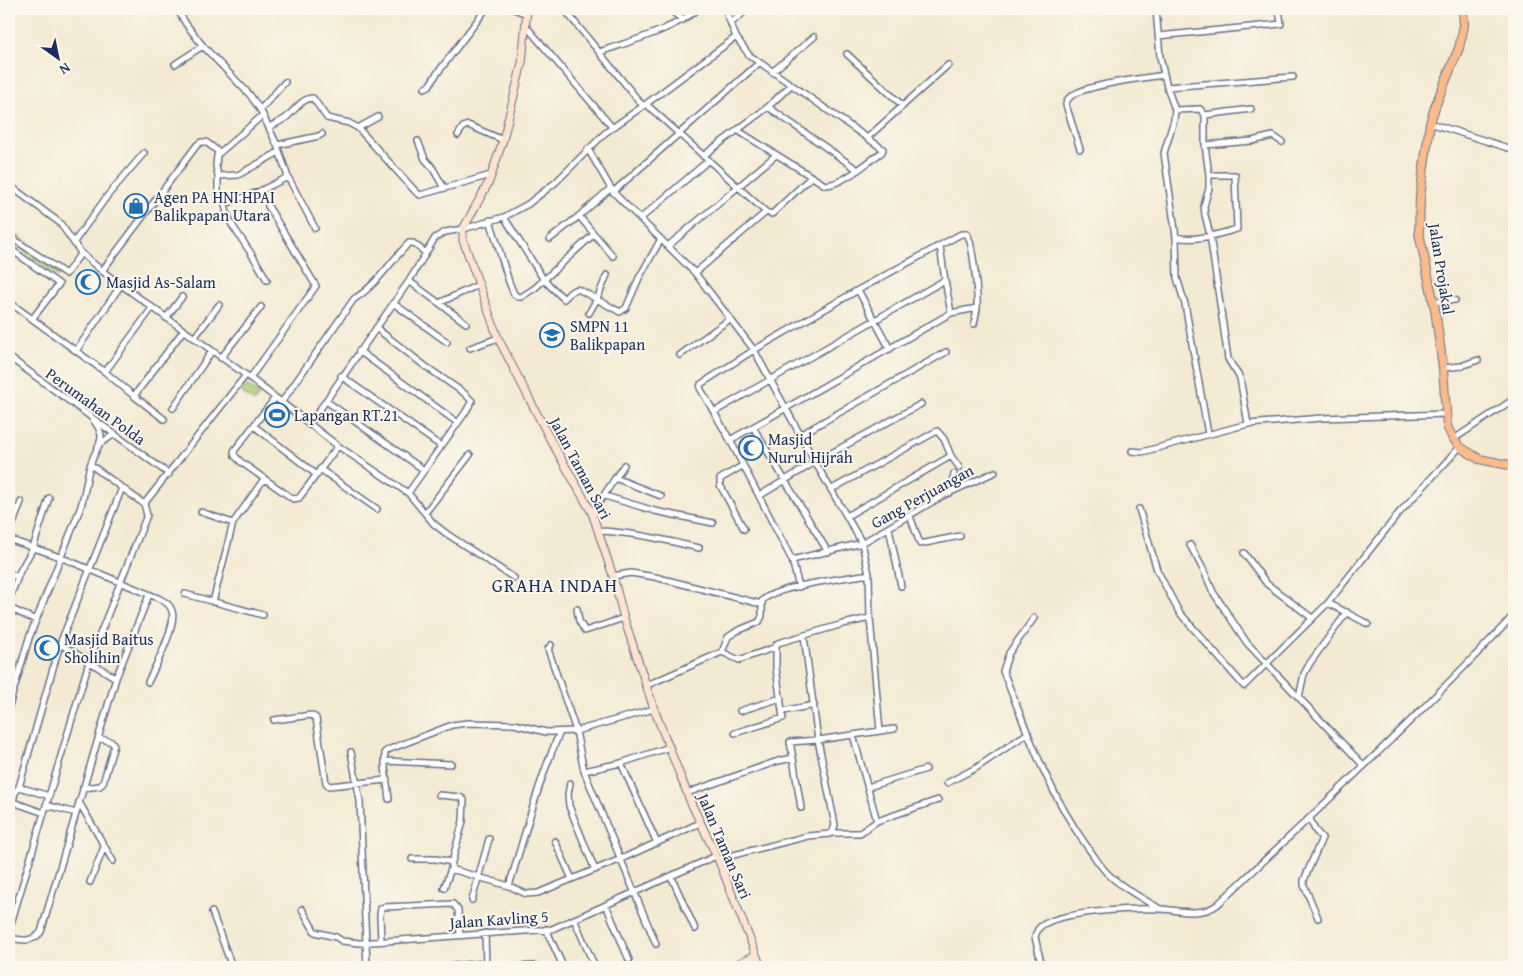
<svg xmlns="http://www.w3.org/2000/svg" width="1523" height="976" viewBox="0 0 1523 976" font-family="'Gentium Book Plus',serif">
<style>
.green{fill:#a8c46b;stroke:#627a64}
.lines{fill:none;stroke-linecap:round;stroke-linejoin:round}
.street-casing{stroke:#677087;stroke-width:8}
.secondary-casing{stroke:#677087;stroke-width:9}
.primary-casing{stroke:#677087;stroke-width:10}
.street{stroke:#fff;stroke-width:5}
.secondary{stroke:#fde4d1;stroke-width:7}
.primary{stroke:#fabb8c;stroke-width:8}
.labels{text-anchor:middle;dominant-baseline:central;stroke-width:4;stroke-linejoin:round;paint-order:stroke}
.poi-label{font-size:16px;fill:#1b2f5e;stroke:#fbf7ec;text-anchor:start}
.street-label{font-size:16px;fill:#1b2f5e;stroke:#fbf7ec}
.quarter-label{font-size:19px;letter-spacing:1px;fill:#1b2f5e;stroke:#fbf7ec}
</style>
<rect width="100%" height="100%" fill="#fbf7ec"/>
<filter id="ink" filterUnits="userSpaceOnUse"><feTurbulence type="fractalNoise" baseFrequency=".02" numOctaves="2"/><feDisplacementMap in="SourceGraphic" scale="10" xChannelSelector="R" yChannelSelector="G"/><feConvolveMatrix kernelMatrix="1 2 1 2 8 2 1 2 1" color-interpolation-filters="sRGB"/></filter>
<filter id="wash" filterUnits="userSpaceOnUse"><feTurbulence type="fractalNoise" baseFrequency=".0096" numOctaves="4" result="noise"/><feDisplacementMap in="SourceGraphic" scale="20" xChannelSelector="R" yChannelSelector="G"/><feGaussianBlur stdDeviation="1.12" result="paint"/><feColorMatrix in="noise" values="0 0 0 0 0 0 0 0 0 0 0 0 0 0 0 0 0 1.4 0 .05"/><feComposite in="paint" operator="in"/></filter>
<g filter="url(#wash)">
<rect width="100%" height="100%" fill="#f4ead3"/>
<path class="green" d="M 9,229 L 51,261 L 62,274 L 57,276 L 9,240 Z
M 247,385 L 260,394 L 254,402 L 241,392 Z"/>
</g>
<g filter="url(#ink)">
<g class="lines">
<defs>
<path id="street" d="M 177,9 L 186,24 L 203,46 L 250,95 L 261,111 L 277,145 L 288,177 L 315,228
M 514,9 L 527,14
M 564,9 L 643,106
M 669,9 L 683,20
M 725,9 L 736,37 L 749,55 L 883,149 L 882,152 C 868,162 842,185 825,185 L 737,130
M 1156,9 L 1160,57 L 1167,87 L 1293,77
M 731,23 L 748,9
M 526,26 L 612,127
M 1158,36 L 1281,24 L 1279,9
M 600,52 C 634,40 670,31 698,9
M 847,54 L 903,106
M 175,64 L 203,46
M 772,72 L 814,37
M 1167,87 L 1175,110
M 425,88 L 429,86 L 436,75 L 486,9
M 646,104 L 766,212 L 695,273
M 768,107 L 858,170
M 260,110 L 285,82
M 263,115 L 217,155 L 216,166 L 218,176 L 218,195 L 225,204 L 258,192 L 288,177
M 1205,115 L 1251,109
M 1430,123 L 1508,148
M 269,127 C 275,124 282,121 287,117 C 295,110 302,98 313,98 L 327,118 L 349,123 L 358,128 L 416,192 L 420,195 L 491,175
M 358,128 L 378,117
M 458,135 L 463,127 L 468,125 L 503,140
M 867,138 L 948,65
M 418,141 L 425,159 L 432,167 L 444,188
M 277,145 L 319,136 L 322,134
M 1205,145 L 1252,141 L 1273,136 L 1282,142
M 588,149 L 613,192 L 695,273 L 754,350 L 815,462 L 862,543 L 869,574 L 870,618 L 880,731
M 1080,149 L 1066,105 C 1066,102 1067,100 1069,98 C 1081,85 1144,78 1164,75
M 703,156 L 768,107 L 791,85
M 1209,175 L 1235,175 L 1237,229 C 1219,234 1194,242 1176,237 L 1164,153 L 1174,120 L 1175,110 L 1200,109 L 1205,115 L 1205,145 L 1209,175 L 1209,188 L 1204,206 L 1205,215 L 1210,235 L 1228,359 L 1240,378 L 1248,424
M 218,176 L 238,175 L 279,152
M 9,185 L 60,223 L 81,253 L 102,271 L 250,378 L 338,446 L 408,493 L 434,524 L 447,534 L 514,578
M 613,192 L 759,63
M 225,204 C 227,222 237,231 246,246 C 254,257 260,268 267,280
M 766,212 L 772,214 L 811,177
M 504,217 L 544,280 L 564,299 C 569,294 572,288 580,290 L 620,312 L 626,308 L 639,278 L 661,239
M 640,219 L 709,160
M 490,220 L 509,282 L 514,294 L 518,297 L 521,297 L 535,288 L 594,234 L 613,256
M 594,234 L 579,216 L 611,188
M 9,236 L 66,274 L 81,253
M 1176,237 L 1177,278 L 1185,304 L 1208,434
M 550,239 L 579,216
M 74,242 L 108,195 L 144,153
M 668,246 L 776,155
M 9,248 L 59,284 L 33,318
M 102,271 L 197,145 L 201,142 L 206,142 L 219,152
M 409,281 L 466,323
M 858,290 L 890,349
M 9,302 L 105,372 L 134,396 L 183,331
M 1433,302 L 1455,300
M 393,303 L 447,342
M 439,303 L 478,285
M 589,313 L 597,299 L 607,275
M 951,313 L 977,308
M 166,318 L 182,297
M 376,328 L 425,366 L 464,393 L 472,401 L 465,413 L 408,493
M 194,338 L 219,305
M 470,348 L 498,338
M 76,351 L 121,285
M 359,351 L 458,423
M 680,355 L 730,319
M 9,357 L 169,474
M 221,358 L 261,307
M 1443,368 L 1461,366 L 1478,360
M 105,372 L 152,308
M 341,376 L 441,446
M 250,378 L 316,286 L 268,206
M 134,396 L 164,419
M 275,398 L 234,451 L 235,456 L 241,462 L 293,499 L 299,498 L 338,446
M 326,401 L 424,470
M 281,403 L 354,299 C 377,285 390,262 409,243 L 413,243 L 426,253
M 173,408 L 212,351
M 714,412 L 945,280 L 940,246
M 309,425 L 409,281 L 435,238 L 445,232 L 463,229 L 504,217 L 528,204 L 556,182 L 605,133 L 646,104 L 736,37
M 254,426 L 317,475
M 800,435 L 946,352
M 1454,439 L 1514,399
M 730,440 L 753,427
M 101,443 L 115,434
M 1132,451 L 1142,452 L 1248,424 L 1322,418 L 1447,414
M 742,466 L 720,479 L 720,485 L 744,529
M 320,469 L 377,509
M 615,478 L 661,496
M 832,489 L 937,431 L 944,439 L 951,456 L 959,467
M 950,493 L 954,474
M 605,496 L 655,511 L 713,523
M 759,496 L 815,462 L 921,404
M 144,504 L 246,375
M 1139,509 L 1157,570 L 1179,612 L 1244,686 L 1328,603 L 1399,513 L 1460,447
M 201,512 L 233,523 L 264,479
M 425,513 L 470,455
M 592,513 L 624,465
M 847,516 L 951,456
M 910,516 L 920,544 L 960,536
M 889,528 L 901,586
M 598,531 C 633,532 665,540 699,548
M 9,535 L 21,502
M 9,537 L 11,540 L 60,557 L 158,598 C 164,601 170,604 172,611 C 177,626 155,667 148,682
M 1190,545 L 1204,571 L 1213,592 L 1247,643 L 1364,766
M 828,552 L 753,427 L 951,313 L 945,280
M 1244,553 L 1267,584 L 1312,618
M 792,560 L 862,543 L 944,495 L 995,472
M 9,573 L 17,577
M 613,576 L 631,573 L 655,577 L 761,604
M 799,587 L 792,560 L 730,440 L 700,388 L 701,384 L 754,350 L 858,290 L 961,234 L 967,234 C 973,242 978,296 977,309 C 976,314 975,319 974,324
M 185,594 L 263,615
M 9,600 L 20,571 L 33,548 L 49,498
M 213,602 L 233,523
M 1328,603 L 1368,624
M 9,608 L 36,620
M 577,609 L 579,621 L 585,631 L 624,618
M 1034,618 L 1009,653 L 1003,671 C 1027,731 1048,792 1086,845 C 1093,854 1099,865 1107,873 C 1122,888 1142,898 1160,909
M 804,636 L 818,740 L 894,729
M 60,644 L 116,678
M 551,645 L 548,649 L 576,731 L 584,771 L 656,944
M 722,652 L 739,660 L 776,647
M 645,686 L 722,652 L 728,637 L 737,631 L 759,622 L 762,616 L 762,601 C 775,586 847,578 869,574
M 1299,697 L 1304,674 L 1310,663 L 1347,612
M 9,706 L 29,638 L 80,509 C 85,495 86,480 90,466 C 97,442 111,440 90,416
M 740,711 L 781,698
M 783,711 L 814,705
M 274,720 L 311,715 L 316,718 L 326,783 L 329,786 L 386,780
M 560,732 C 538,782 525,835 509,886 L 526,894 L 538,893 L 621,859 L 700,823
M 735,733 L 783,718 L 776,668 L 776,645 L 778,643 L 843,624 L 870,618
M 853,735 L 877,821
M 351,752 L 360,801 L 367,967
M 793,758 L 801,808
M 385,761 L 451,764
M 621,763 L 657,843
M 584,771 L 621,763 L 670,747
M 570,783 L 568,794 L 569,806 L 595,870
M 947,783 L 976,768 L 1028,733
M 19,787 L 49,796
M 868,787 L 926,769
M 83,788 L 100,786 L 103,783 L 114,745 L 112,742 L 99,738
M 687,793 L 778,761 L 793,758 L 790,742 L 818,740 L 835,825 L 833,831 L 830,834 L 808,836 L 718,859
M 439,795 L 460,797 L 464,800 L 463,821 L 452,862
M 389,799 L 385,767 L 385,752 L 390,749 L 452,725 L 467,723 L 514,724 L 546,732 L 576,731 L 654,709
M 13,802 L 44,813
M 79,802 L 113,861
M 46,805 L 76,813
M 9,817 L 15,793 L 19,787 L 60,644 L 122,488
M 1310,819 L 1315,830 L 1322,838 L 1304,880 L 1304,885 L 1318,918
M 831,833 L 860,833 L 877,821 L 938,800
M 555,841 L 572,879
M 412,859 L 436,859 L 452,862 L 451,869 L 509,886
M 671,876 L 695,929
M 90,882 L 104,847
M 444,888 L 451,869
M 472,900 L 489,839
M 606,905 L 629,960
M 302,909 L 315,932 L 336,937 L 342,941 L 359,943 L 552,929 L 716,856
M 212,912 L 232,967
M 574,919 L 595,967
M 546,929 L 562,964
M 9,930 L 89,662 L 147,515 L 144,504 L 91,465
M 485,933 L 486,967
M 9,938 C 22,940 32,943 41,932 L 116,678 L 149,595
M 381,941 L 380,915 L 381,908 L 384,907 L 453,904 L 458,910 L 460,935
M 443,967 L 485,963
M 513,967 L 533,966 L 539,967
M 1042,967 L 1035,937 C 1036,933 1037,930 1040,927 C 1058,911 1136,908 1161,909 C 1180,910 1200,917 1217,905 C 1318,810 1419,716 1514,615"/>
<path id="secondary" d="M 527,9 L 522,63 L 503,140 L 489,182 L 463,229 L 463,240 L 498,338 L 550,439 L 592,513 L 613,576 L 624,618 L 654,709 L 691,803 L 718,859 L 761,967
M 730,967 L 756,955"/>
<path id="primary" d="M 1463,9 L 1464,26 L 1459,48 L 1436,104 L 1430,123 L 1420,197 L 1419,233 L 1435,309 L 1443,368 L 1447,426 L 1452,437 L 1460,447 L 1479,459 L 1514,466"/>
</defs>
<use href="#street" class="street-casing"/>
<use href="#secondary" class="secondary-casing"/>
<use href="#primary" class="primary-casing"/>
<use href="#street" class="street"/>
<use href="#secondary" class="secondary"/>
<use href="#primary" class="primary"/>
</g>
</g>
<defs>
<symbol id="shop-ring" viewBox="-11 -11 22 22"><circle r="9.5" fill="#fbf7ec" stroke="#1f6fb2" stroke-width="1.5"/><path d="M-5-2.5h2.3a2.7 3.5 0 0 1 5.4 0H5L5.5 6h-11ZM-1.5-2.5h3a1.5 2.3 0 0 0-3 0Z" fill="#1f6fb2"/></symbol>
<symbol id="mosque-ring" viewBox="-11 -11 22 22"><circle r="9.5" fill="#fbf7ec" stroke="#1f6fb2" stroke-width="1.5"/><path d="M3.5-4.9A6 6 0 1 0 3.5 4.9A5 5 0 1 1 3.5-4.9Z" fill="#1f6fb2"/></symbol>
<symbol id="school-ring" viewBox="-11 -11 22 22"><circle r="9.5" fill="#fbf7ec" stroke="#1f6fb2" stroke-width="1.5"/><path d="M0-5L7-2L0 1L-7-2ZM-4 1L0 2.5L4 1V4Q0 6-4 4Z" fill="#1f6fb2"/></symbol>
<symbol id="stadium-ring" viewBox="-11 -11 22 22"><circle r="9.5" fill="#fbf7ec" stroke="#1f6fb2" stroke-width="1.5"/><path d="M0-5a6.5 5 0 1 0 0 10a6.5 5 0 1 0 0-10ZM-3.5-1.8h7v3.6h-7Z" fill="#1f6fb2"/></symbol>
</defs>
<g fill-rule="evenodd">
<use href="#shop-ring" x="122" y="192" width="28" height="28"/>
<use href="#mosque-ring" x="74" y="268" width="28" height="28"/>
<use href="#school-ring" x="538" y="321" width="28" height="28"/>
<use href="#stadium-ring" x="263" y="401" width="28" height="28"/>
<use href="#mosque-ring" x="737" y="434" width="28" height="28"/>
<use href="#mosque-ring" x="33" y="634" width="28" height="28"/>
</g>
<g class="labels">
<g class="poi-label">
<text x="154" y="197">Agen PA HNI HPAI<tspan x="154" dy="18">Balikpapan Utara</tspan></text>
<text x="106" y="282">Masjid As-Salam</text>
<text x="570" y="326">SMPN 11<tspan x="570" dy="18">Balikpapan</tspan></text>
<text x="294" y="415">Lapangan RT.21</text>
<text x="768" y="439">Masjid<tspan x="768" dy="18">Nurul Hijrah</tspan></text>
<text x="64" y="639">Masjid Baitus<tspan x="64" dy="18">Sholihin</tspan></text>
</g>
<g class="street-label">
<text transform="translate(1442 269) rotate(81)">Jalan Projakal</text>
<text transform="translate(96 406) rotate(36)">Perumahan Polda</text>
<text transform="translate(581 468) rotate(62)">Jalan Taman Sari</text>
<text transform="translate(922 496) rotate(-29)">Gang Perjuangan</text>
<text transform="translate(725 846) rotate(67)">Jalan Taman Sari</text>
<text transform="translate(499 919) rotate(-4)">Jalan Kavling 5</text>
</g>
<g class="quarter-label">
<text x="555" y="585">GRAHA INDAH</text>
</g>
</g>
<rect width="1523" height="976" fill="none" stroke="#fbf7ec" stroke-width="30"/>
<g transform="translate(58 58) rotate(147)" stroke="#fbf7ec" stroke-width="4" paint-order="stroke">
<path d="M0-4L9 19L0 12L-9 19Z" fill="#1b2f5e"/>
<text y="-8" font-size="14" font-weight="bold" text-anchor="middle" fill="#1b2f5e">N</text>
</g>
</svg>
